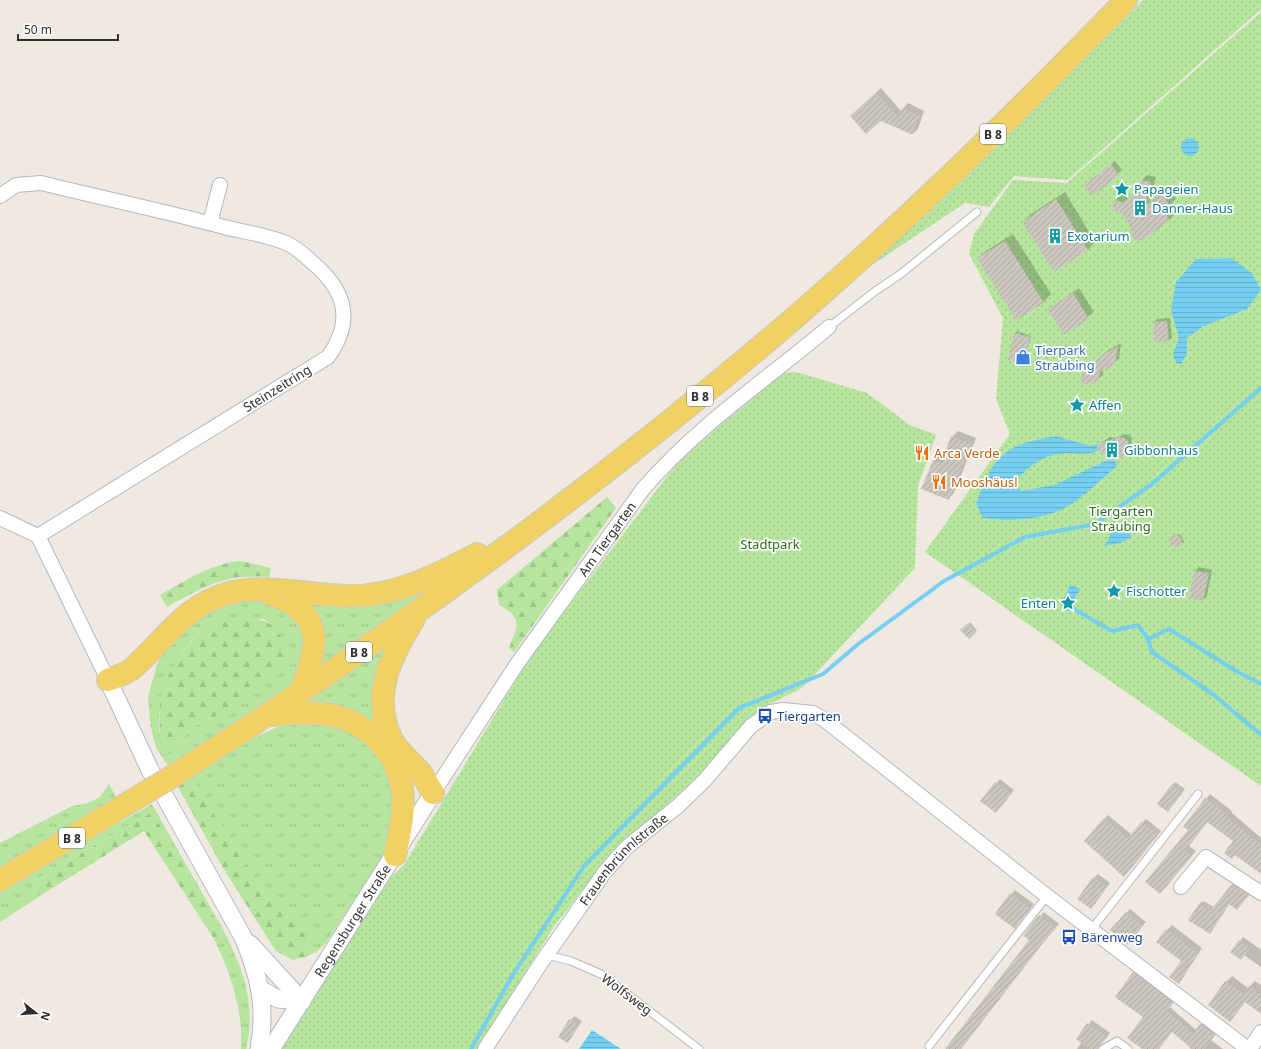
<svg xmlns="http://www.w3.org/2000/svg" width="1261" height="1049" viewBox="0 0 1261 1049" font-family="'Noto Sans',sans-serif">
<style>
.grass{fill:url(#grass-tufts);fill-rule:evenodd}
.forest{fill:url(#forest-firs)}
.park{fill:url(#park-dots)}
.water{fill:url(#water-rules)}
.shadow{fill:#0003}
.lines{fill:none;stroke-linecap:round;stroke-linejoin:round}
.stream{stroke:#75cff0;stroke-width:4}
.building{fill:url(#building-hatch)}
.service-casing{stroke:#b4b7c1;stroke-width:9}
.minor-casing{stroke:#b4b7c1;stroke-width:16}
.tertiary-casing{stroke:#b4b7c1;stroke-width:19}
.primary-casing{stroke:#c9c9c9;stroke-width:24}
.service{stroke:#fff;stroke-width:7}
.minor{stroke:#fff;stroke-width:14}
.tertiary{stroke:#fff;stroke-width:17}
.primary{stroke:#f2d163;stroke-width:22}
.primary-bridge-casing{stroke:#c9c9c9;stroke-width:24;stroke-linecap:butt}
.primary-bridge{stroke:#f2d163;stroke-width:22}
.labels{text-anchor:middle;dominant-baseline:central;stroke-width:3.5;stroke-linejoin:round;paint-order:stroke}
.shield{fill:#fff;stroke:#6d6d6d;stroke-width:1}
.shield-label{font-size:12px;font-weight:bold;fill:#2e2e2e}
.culture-label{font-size:13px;fill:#0d838f;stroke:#fff;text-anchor:start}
.shop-label{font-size:13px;fill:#366cbe;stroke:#fff;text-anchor:start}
.street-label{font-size:13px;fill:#2e2e2e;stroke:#fff}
.food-label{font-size:13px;fill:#c56008;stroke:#fff;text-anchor:start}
.park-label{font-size:13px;fill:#2c6e1b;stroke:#fff}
.transit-label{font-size:13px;fill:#164399;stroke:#fff;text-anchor:start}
</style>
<defs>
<pattern id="grass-tufts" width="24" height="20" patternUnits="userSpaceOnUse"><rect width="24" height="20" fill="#b6e59e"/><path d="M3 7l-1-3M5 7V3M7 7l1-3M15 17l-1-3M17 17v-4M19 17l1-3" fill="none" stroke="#9dc588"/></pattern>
<pattern id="forest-firs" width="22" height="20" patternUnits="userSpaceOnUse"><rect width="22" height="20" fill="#b6e59e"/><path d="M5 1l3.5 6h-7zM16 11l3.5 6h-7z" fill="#9dc588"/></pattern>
<pattern id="park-dots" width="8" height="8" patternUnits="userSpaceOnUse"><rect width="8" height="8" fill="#b6e59e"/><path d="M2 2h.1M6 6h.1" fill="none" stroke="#9dc588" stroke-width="1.8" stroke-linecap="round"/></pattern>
<pattern id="water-rules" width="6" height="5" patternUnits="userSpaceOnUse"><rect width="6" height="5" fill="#75cff0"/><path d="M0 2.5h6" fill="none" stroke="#66b2ce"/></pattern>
<pattern id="building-hatch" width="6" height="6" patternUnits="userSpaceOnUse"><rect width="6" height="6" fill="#cbc7bf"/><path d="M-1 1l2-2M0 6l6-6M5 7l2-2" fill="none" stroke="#afaba4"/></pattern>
</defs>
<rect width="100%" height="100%" fill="#efe9e1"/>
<path class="grass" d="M 426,589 L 426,593 L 322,665 L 319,662 L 307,601 Z
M 267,598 L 299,618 L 308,646 L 295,682 L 284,692 L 169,767 L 156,748 L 153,737 L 150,721 L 148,697 L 157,664 L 166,648 L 177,632 L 220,603 ZM 253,619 L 264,619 L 274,626 L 223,713 L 191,728 L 170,754 C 167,747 160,737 159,729 C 156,698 175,655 198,635 C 211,624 236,621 253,619 Z
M 382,647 L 384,649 L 378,670 L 379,728 L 302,701 Z
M 293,722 L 333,724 L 367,739 L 388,769 L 395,806 L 388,841 L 382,857 L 326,943 L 316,952 L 305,957 L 309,938 L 266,898 L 191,777 C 225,755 253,734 293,722 Z
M 109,784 L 116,797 L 0,867 L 0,843 L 72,806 L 88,803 L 100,797 Z
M 152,804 C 168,833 184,861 200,889 C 229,939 261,989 246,1049 L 241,1049 C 243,1009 231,974 214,939 L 223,933 L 152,812 L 32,882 L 40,896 L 0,922 L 0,891 Z"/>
<path class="forest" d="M 607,497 L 616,508 L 514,652 L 509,648 C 518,626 523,617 499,605 L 497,590 Z
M 241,561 L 271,568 L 269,577 C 224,574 205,586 167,607 L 160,595 C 186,581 211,563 241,561 Z
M 253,619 C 280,620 287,643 283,667 L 246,697 L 223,713 L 191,728 L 170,754 L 162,749 C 159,731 158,710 162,691 C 167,672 193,634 211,626 C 223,620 240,620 253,619 Z
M 191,777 L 266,898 L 309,938 L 305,957 L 293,960 L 276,951 L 223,868 L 178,787 Z
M 152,812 L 223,933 L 214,939 L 144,831 L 40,896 L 32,882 Z"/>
<path class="park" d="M 1143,0 L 1261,0 L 1261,9 L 1068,180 L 1014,176 L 989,207 L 965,203 L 866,269 L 945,196 Z
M 1261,12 L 1261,786 L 925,552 L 1010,434 L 996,399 L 1003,318 L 969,254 L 974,234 L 1013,180 L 1067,183 Z
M 796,372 L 867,393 L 910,425 L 936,435 L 918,486 L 915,568 L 802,688 L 760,709 L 742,725 L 700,775 L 608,857 L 555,925 L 503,1008 L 480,1049 L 282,1049 L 386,882 L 404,865 L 530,657 L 681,458 L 784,373 Z"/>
<path class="water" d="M1181 147a9 9 0 1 1 18 0a9 9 0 1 1-18 0Z
M 1231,258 L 1252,273 L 1261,290 L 1247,309 L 1204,326 L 1187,338 L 1187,354 L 1181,364 L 1176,363 L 1173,354 L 1179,338 L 1171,310 L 1176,282 L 1196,259 Z
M 1056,436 L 1090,446 L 1098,444 L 1097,451 C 1086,456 1080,453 1069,453 C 1044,454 1031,464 1015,482 L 1021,491 L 1054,485 L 1108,460 L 1115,461 L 1117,466 C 1101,479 1086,495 1070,505 C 1047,520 1009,522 983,518 L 976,504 C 994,454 1004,445 1056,436 Z
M 1124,526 L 1132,537 L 1120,543 L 1102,546 L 1108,541 L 1111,533 Z
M 1070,585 L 1081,589 L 1073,600 L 1074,609 L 1068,611 L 1061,605 Z
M 592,1030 L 621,1049 L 579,1049 Z"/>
<path class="shadow" d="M 881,88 L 901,111 L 908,103 L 924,111 L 918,129 L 913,134 L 856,111 Z
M 1115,161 L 1122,170 L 1092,194 L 1089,182 Z
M 1147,175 L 1156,177 L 1150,202 L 1168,189 L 1176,199 L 1169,206 L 1175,214 L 1169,220 L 1134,231 L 1115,201 L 1121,195 L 1130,197 L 1139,190 L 1141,181 Z
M 1065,192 L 1095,242 L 1088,250 L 1023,222 L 1031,214 Z
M 1013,234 L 1051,294 L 1044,302 L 1017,319 L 978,258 L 986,251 Z
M 1079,288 L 1094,312 L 1064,334 L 1049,309 Z
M 1170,318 L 1172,337 L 1168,341 L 1154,323 L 1157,319 Z
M 1017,331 L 1031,336 L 1025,361 L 1015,333 Z
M 1121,343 L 1119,359 L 1103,370 L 1103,375 L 1095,382 L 1083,374 L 1107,351 Z
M 958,431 L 976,438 L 954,493 L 948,499 L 923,489 L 934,460 L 940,454 L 945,456 L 952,437 Z
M 1124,434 L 1130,435 L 1132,439 L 1130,449 L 1126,453 L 1099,444 L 1110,437 L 1116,438 Z
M 1178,534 L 1181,535 L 1184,542 L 1182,544 L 1172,537 Z
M 1199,567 L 1212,570 L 1207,596 L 1203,600 L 1195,571 Z
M 970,622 L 977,630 L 969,638 L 962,630 Z
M 1000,779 L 1014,790 L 999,808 L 982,801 Z
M 1175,782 L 1185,789 L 1168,811 L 1171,786 Z
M 1210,794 L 1232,811 L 1231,812 L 1261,838 L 1261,873 L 1235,841 L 1208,821 L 1189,846 L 1196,851 L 1164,888 L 1189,830 L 1185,827 Z
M 1108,815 L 1132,835 L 1146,819 L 1161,831 L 1127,873 L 1086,841 Z
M 1098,874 L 1110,883 L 1095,904 L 1094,878 Z
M 1236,881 L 1252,891 L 1240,905 L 1230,903 L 1210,933 L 1199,904 L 1203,901 L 1214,907 Z
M 1015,890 L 1034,904 L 1018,924 L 996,914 Z
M 1130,909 L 1146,922 L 1131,940 L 1111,930 Z
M 1044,912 L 1059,924 L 1046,938 L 961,1049 L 946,1049 L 1031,939 L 1024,935 Z
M 1172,925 L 1202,948 L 1179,983 L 1182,960 L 1167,930 Z
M 1243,937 L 1260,949 L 1261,948 L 1261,967 L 1244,955 L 1240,941 Z
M 1137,969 L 1176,999 L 1170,1007 L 1196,1030 L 1204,1021 L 1218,1031 L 1211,1040 L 1223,1049 L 1190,1049 L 1191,1047 L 1172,1031 L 1159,1049 L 1144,1049 L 1144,1017 L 1134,973 Z
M 1232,976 L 1248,988 L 1255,981 L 1261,985 L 1261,1008 L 1246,1001 L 1230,1020 L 1226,982 Z
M 574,1016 L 582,1021 L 568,1042 L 559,1037 Z
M 1092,1020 L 1110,1033 L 1097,1049 L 1077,1049 L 1082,1042 L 1077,1039 Z"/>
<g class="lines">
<path class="stream" d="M 1074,609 L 1112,631 L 1138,625 L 1148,639 L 1152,652 L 1214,695 L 1261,735
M 1148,639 L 1169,629 L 1236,671 L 1261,684
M 471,1049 L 512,976 L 584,866 L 739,708 L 823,674 L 857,645 L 944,581 L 1025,537 L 1095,524 L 1152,484 L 1261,388"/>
</g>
<path class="building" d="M 876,93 L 898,117 L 902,108 L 920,116 L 912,133 L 913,135 L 881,121 L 866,134 L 850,116 Z
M 1111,164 L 1119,175 L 1092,196 L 1084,185 Z
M 1140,180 L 1151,182 L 1145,206 L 1162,194 L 1170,206 L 1163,211 L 1170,220 L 1142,241 L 1131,239 L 1133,232 L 1130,231 L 1131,227 L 1121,212 L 1112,211 L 1114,200 L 1123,202 L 1135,194 L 1137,197 Z
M 1056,199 L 1088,250 L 1054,272 L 1022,222 Z
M 1005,241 L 1044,303 L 1016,320 L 977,258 Z
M 1073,293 L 1089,319 L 1064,335 L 1047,309 Z
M 1167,321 L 1169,342 L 1154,343 L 1153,322 Z
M 1014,332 L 1030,337 L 1026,362 L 1008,360 Z
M 1118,346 L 1115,364 L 1107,370 L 1100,371 L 1099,380 L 1096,383 L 1082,384 L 1082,375 L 1081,375 L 1102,355 Z
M 951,436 L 971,444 L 949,500 L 921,489 L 933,460 L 941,463 Z
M 1120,437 L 1126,439 L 1129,443 L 1127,453 L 1115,461 L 1108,460 L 1104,454 L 1097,451 L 1098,444 Z
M 1176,535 L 1180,536 L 1183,545 L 1175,547 L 1171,545 L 1169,541 L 1171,536 Z
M 1194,571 L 1209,573 L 1203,601 L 1189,598 Z
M 968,623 L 976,632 L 969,639 L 960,630 Z
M 995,782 L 1011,794 L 996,813 L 980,801 Z
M 1171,785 L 1182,793 L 1168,812 L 1157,804 Z
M 1205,798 L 1228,815 L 1227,817 L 1261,845 L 1261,874 L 1235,855 L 1232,859 L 1224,853 L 1233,841 L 1207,822 L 1186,850 L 1192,856 L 1160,894 L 1145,882 L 1188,830 L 1183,827 Z
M 1104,818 L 1128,838 L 1142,821 L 1158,835 L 1124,877 L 1084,841 Z
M 1093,877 L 1107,887 L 1091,909 L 1077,899 Z
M 1232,884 L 1249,895 L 1237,910 L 1229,904 L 1210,934 L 1188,920 L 1199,904 L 1210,911 Z
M 1010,893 L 1031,908 L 1015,929 L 995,914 Z
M 1126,912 L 1143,926 L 1127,945 L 1110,930 Z
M 1039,915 L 1056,928 L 1043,943 L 961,1049 L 945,1049 L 1029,940 L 1023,935 Z
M 1166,929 L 1198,954 L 1179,984 L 1169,977 L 1181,961 L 1156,942 Z
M 1239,940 L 1250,948 L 1241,960 L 1230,952 Z
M 1133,972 L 1173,1003 L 1167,1011 L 1193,1033 L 1200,1024 L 1215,1035 L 1204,1049 L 1192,1049 L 1172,1032 L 1159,1049 L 1142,1049 L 1127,1038 L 1143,1017 L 1115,997 Z
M 1225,981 L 1243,994 L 1249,986 L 1261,995 L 1261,1014 L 1245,1002 L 1230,1022 L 1208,1005 Z
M 569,1019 L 579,1025 L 568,1043 L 558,1037 Z
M 1087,1023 L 1107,1037 L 1098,1049 L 1090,1049 L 1076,1039 Z"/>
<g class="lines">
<defs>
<path id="service" d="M 829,327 L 874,292 L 902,273 L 977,212
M 1091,930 L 1198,794
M 547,955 L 571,961 L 601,974 L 699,1049
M 929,1046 L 1047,896
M 1103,1049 L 1117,1041 L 1128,1049"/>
<g id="minor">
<path d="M 0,196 L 16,185 L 41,183 C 102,198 164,211 224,227 C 244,232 267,235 286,243 C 296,247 305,256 313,263 C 346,291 354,321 328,357 L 38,536"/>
<path d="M 210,223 L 220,185"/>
<path d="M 0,518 L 38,536 L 108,680"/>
<path id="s1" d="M 433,793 L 517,664 L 643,489 C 697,426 766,380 829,327"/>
<path d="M 1181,887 L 1206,857 L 1261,893"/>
<path id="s2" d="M 485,1049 L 541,963 L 604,873 L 627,847 L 678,806 L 704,781 L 751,726 L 771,712 L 783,710 L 813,713 L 826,721 L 1047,896 L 1248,1049"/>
<path d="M 1250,1049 L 1261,1032"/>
</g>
<g id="tertiary">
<path d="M 108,680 L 150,770 L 243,937 C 259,975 267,1007 259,1049"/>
<path d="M 250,944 L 302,1001"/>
<path d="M 260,989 L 278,999 L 302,1001"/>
<path id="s3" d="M 271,1049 L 433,793"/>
</g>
<path id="primary" d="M 271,594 C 326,612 319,648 300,693
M 414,619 C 391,656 370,696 392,740 C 399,753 411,761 420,772 C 425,779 429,786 433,793
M 108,680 C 116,677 126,674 133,668 C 163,642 184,606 226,594 C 265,583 307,595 346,596 C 393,598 437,575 477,554
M 268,715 C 289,714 311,711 332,715 C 372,724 402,758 403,800 C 403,819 399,837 395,855
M 173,776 C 381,643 583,497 772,337 C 896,232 1013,117 1126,0
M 0,880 L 143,794"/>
</defs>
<use href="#service" class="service-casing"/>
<use href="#minor" class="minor-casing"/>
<use href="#tertiary" class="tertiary-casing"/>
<use href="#primary" class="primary-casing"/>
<use href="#service" class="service"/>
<use href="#minor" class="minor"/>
<use href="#tertiary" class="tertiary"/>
<use href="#primary" class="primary"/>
<defs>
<path id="primary-bridge" d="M 143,794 L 173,776"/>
</defs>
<use href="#primary-bridge" class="primary-bridge-casing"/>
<use href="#primary-bridge" class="primary-bridge"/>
</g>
<defs>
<symbol id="sight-bare" viewBox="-9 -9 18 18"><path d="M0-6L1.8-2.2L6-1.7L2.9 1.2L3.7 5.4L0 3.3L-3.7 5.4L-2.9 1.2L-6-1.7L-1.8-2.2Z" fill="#0f9aa8" stroke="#fff" stroke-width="2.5" paint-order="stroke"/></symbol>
<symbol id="building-bare" viewBox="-9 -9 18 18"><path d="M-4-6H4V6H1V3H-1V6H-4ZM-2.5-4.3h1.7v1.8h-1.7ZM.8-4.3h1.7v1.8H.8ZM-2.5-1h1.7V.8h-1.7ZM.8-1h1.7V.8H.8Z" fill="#0f9aa8" stroke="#fff" stroke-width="2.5" paint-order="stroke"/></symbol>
<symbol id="shop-bare" viewBox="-9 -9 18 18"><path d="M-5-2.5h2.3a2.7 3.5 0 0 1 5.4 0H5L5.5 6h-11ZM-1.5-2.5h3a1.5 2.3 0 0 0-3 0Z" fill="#3f7fe0" stroke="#fff" stroke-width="2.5" paint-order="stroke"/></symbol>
<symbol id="restaurant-bare" viewBox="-9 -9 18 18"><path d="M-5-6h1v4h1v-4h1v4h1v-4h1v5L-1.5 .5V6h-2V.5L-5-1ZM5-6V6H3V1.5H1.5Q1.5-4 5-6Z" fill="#e8710a" stroke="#fff" stroke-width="2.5" paint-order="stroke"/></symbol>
<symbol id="bus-bare" viewBox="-9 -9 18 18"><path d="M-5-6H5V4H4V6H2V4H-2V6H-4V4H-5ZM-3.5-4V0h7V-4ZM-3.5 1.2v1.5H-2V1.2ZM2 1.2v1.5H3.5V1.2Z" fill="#1a4fb4" stroke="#fff" stroke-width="2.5" paint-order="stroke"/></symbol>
</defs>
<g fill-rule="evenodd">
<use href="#sight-bare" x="1111" y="178" width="22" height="22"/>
<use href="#building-bare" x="1129" y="197" width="22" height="22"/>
<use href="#building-bare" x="1044" y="225" width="22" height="22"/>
<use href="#shop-bare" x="1012" y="346" width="22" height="22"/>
<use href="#sight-bare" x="1066" y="394" width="22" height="22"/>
<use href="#building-bare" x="1101" y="439" width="22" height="22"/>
<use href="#restaurant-bare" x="911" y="442" width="22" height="22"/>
<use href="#restaurant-bare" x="928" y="471" width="22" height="22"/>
<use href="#sight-bare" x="1103" y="580" width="22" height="22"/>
<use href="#sight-bare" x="1057" y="592" width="22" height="22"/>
<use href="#bus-bare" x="754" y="705" width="22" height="22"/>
<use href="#bus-bare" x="1058" y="926" width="22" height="22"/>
</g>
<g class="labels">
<g class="shield">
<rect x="980" y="124" width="26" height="20" rx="3"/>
<rect x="687" y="386" width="26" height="20" rx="3"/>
<rect x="346" y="642" width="26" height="20" rx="3"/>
<rect x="59" y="828" width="26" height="20" rx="3"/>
</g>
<g class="shield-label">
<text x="993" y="134">B 8</text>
<text x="700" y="396">B 8</text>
<text x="359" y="652">B 8</text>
<text x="72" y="838">B 8</text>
</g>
<g class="culture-label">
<text x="1134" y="189">Papageien</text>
<text x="1152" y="208">Danner-Haus</text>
<text x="1067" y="236">Exotarium</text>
<text x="1089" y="405">Affen</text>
<text x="1124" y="450">Gibbonhaus</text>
<text x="1126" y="591">Fischotter</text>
<text x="1056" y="603" text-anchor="end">Enten</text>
</g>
<g class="shop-label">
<text x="1035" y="350">Tierpark<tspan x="1035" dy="15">Straubing</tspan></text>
</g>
<g class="street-label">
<text transform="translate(277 388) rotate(-32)">Steinzeitring</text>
<text stroke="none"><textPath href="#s1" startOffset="308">Am Tiergarten</textPath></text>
<text stroke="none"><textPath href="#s2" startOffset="236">Frauenbrünnlstraße</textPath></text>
<text stroke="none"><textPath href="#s3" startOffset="152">Regensburger Straße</textPath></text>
<text transform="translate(627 994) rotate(37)">Wolfsweg</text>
</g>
<g class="food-label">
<text x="934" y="453">Arca Verde</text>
<text x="951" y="482">Mooshäusl</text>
</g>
<g class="park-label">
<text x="1121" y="511">Tiergarten<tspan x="1121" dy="15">Straubing</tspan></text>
<text x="770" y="544">Stadtpark</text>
</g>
<g class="transit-label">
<text x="777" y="716">Tiergarten</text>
<text x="1081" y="937">Bärenweg</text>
</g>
</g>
<g transform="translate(36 1013) rotate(107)" stroke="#ffffff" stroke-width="3" paint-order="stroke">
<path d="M0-3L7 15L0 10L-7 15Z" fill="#2e2e2e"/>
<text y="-6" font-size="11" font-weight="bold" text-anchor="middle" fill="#2e2e2e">N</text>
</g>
<path d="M18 34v6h100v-6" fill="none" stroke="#2e2e2e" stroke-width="2"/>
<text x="24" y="34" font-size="12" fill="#2e2e2e" stroke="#ffffff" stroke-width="3" paint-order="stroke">50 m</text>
</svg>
